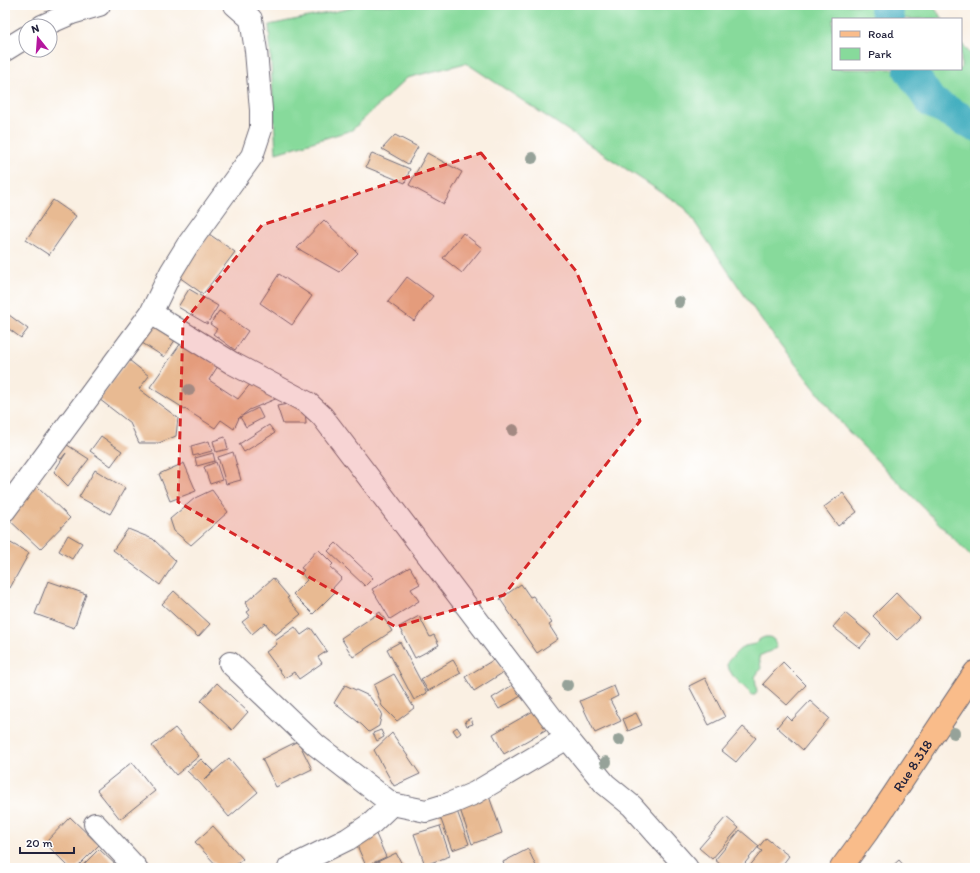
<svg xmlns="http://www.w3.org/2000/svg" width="980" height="873" viewBox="0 0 980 873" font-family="Itim,sans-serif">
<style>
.green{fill:#87da9b;stroke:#547e6b}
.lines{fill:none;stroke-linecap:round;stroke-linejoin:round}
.river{stroke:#3eacbd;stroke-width:32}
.building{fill:#e8ba92}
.minor-casing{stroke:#6e6a76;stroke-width:24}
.major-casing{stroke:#6e6a76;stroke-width:24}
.minor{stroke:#fff;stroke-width:22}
.major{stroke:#f9bc8a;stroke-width:22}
.tree{fill:#96a299}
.marked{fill:#d62828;fill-opacity:0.2;stroke:#d62828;stroke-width:3;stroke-dasharray:8 5;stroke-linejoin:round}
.labels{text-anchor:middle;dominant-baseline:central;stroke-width:3;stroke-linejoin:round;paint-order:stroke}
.street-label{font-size:14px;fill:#22223b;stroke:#fff}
</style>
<rect width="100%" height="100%" fill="#fff"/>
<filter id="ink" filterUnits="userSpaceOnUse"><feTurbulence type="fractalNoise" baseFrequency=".025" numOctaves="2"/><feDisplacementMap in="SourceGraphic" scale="8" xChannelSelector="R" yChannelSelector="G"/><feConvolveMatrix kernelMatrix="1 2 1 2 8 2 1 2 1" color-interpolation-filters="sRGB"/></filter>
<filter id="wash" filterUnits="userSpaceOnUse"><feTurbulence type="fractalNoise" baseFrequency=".012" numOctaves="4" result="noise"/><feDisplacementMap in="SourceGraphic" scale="16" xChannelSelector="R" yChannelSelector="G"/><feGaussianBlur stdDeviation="0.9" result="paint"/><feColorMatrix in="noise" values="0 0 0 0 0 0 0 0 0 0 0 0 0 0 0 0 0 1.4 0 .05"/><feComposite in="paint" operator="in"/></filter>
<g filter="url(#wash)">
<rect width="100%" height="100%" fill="#faf0e3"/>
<path class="green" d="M 355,5 L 932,5 L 943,19 L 833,19 L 833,69 L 961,69 L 961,42 L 975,60 L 975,560 L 846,429 L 762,321 L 685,208 L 466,63 L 407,78 L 352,130 L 276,153 L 269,25 L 352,8 Z
M 765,637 L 770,637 L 774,640 L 777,648 L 759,656 L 761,668 L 755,677 L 757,692 L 755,695 L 752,695 L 733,676 L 727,666 L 728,661 L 739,650 L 745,646 L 755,644 L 760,639 Z"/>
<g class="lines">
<path class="river" d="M 885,5 L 889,19
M 909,69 L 931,102 L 975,126"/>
</g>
<g id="blocks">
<path class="building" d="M 395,135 L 418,147 L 408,164 L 382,149 Z
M 372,153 L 410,169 L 405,183 L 366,167 Z
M 427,153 L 462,172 L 444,204 L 409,185 Z
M 53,200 L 76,216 L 49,255 L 26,240 Z
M 324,220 L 358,253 L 339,272 L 297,248 Z
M 463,233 L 482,248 L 462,273 L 443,258 Z
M 209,234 L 235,252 L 203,294 L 179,277 Z
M 279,274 L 312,296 L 292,325 L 260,303 Z
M 407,277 L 433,296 L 414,321 L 388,302 Z
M 189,289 L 218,306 L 207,324 L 178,307 Z
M 219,311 L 248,331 L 235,350 L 213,334 L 217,329 L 210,324 Z
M 5,312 L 28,329 L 21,338 L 5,326 Z
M 154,318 L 179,334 L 164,357 L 139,341 Z
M 181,343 L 218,366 L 209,380 L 238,399 L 252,382 L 285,395 L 249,410 L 238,419 L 239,418 L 234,429 L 221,420 L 215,428 L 150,387 Z
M 129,360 L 149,376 L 139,389 L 178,418 L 176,436 L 159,443 L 139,443 L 130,423 L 99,399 Z
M 294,403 L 305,406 L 306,424 L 283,424 L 277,406 Z
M 258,408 L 263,418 L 246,427 L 240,417 Z
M 269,425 L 275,433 L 244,452 L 239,444 Z
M 101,436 L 122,451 L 111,466 L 90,451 Z
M 225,437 L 228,449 L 216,452 L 213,441 Z
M 61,441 L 89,459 L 68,486 L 54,472 L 66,453 L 61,459 L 53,453 Z
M 209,441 L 212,451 L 193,456 L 191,446 Z
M 233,452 L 241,480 L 226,484 L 218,457 Z
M 213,453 L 215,461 L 197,466 L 195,458 Z
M 216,462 L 222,480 L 210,484 L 204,467 Z
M 184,463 L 196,491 L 170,501 L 159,474 Z
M 95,470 L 125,488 L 110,514 L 79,497 Z
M 35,484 L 70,518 L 40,549 L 5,516 Z
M 212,490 L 228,512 L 191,545 L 174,531 L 170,519 L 195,498 Z
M 843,493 L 857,512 L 838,526 L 824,507 Z
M 128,529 L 153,539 L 176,561 L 160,585 L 113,550 Z
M 68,535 L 82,543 L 72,559 L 59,551 Z
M 5,540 L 29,553 L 10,588 L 5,585 Z
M 336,543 L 373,578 L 365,586 L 328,551 Z
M 318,549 L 333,564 L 330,567 L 342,578 L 332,589 L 335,592 L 313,614 L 293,594 L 307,580 L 301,573 L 304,570 L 301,568 Z
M 410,567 L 420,584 L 411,589 L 419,601 L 390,619 L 372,589 Z
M 273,578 L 289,597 L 287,598 L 301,614 L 275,635 L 265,623 L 252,634 L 242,622 L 250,616 L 247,612 L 250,610 L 245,603 Z
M 48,581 L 86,594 L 74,628 L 35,614 Z
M 521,584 L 530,597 L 533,596 L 552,623 L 549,625 L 558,639 L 537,653 L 500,599 Z
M 174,591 L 210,624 L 198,637 L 162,604 Z
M 896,593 L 920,618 L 897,640 L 873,616 Z
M 380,612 L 392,631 L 353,657 L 341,638 Z
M 845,613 L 871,635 L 860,648 L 833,627 Z
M 419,616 L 430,637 L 434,635 L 439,645 L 415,658 L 399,627 Z
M 295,627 L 301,635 L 311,628 L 327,651 L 318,657 L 322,663 L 299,679 L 294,672 L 285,678 L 266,652 L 277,644 L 275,641 Z
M 400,642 L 427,693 L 414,700 L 387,649 Z
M 495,659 L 504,672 L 474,691 L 465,677 Z
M 453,660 L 461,673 L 428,691 L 421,679 Z
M 783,662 L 806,685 L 787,705 L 763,684 Z
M 394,674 L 414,708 L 397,721 L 382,706 L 374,685 Z
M 705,678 L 725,717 L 709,725 L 689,686 Z
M 519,681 L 526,693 L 499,709 L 492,698 Z
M 217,683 L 248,712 L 232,730 L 201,701 Z
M 345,685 L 369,696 L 382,713 L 379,726 L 369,732 L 362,725 L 334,703 Z
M 614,686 L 618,696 L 610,700 L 621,721 L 595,733 L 580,701 Z
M 810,701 L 829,718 L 803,750 L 777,727 L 786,716 L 791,721 Z
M 535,710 L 547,729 L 504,754 L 493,734 Z
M 636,713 L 642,725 L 628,731 L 623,719 Z
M 471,718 L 473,724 L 467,726 L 465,721 Z
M 457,727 L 461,733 L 457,736 L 453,730 Z
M 743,727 L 756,738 L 736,762 L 722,751 Z
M 175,728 L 199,756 L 176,775 L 152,746 Z
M 381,730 L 384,737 L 377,741 L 373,733 Z
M 392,733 L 420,774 L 394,786 L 374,750 Z
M 298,741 L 312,769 L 276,787 L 262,759 Z
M 229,758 L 258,792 L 229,817 L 200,783 L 187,771 L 201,759 L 213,771 L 204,780 Z
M 132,762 L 155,791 L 120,819 L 97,790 Z
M 485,785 L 502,833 L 472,844 L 455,795 Z
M 452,797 L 469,844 L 452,850 L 435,803 Z
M 70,817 L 99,845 L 76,868 L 70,868 L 45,843 Z
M 726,817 L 739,828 L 712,859 L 699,848 Z
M 213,826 L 243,859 L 232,868 L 219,868 L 195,842 Z
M 440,826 L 450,856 L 425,865 L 414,834 Z
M 740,830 L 759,846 L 741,868 L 725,868 L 715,860 Z
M 375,832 L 386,857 L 366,866 L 355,841 Z
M 766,838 L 789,856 L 780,868 L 748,868 L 762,851 L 758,848 Z
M 99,849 L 119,868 L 80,868 Z
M 528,849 L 537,868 L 505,868 L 503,862 Z
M 396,853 L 404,868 L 373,868 L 371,865 Z
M 899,860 L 906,868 L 890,868 Z"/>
</g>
</g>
<g filter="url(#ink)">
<use href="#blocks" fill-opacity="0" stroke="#6e6a76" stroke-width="1"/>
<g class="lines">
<defs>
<path id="minor" d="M 42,26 L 72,13 L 99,5
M 5,50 L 26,37
M 151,313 L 232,363 L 308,403 L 322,416 L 567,738 L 605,784 L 632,806 L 687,868
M 5,510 L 151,313 L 171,272 L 187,246 L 252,156 L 261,129 L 261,110 L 256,51 L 251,19 L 235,5
M 230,663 L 316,745 L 392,804
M 95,824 L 136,868
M 289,868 L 348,839 L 372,823 L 392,804 L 426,811 L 449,804 L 475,793 L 567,738"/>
<g id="major">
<path id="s1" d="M 841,868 L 877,819 L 975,672"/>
</g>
</defs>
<use href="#minor" class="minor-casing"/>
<use href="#major" class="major-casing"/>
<use href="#minor" class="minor"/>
<use href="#major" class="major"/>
</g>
<g class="tree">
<circle cx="532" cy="158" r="6"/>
<circle cx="679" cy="302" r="6"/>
<circle cx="189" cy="390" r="6"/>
<circle cx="513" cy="430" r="6"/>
<circle cx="567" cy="685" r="6"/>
<circle cx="954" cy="733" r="6"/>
<circle cx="619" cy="740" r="6"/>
<circle cx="606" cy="762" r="6"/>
</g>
</g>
<path class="marked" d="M 481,153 L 576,271 L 640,421 L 504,595 L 396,627 L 178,502 L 183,323 L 262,225 Z"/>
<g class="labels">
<g class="street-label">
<text stroke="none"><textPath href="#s1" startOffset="125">Rue 8.318</textPath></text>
</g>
</g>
<rect width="980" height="873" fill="none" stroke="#fff" stroke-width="20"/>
<rect x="832" y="18" width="130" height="52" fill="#ffffff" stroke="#a7a7b1"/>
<rect x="840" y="31" width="20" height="6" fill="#f9bc8a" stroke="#a7a7b1"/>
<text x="868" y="38" font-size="12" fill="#22223b">Road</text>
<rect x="840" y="48" width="20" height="12" fill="#87da9b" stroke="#a7a7b1"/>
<text x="868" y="58" font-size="12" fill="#22223b">Park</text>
<g transform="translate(38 38) rotate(343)"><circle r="19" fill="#ffffff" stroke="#a7a7b1"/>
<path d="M0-3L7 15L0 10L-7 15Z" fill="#b5179e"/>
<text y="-6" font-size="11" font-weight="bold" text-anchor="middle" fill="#22223b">N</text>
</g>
<path d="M20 847v6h54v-6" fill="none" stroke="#22223b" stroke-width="2"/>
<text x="26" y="847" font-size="12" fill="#22223b" stroke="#ffffff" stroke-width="3" paint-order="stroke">20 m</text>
</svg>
